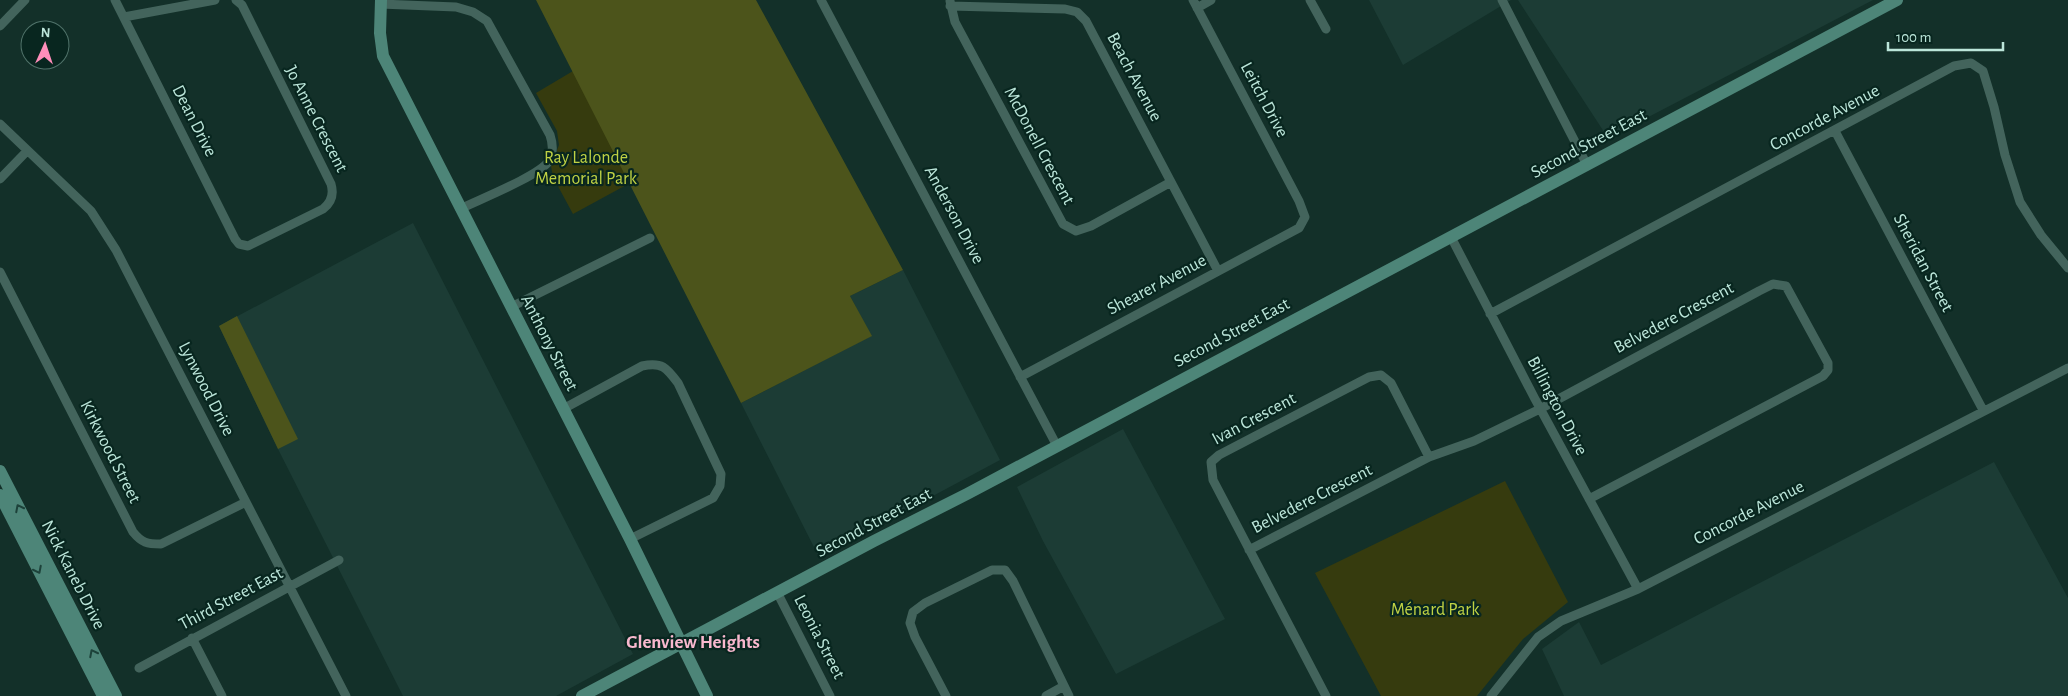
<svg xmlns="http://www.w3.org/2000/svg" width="2068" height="696" viewBox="0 0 2068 696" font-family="'Alegreya Sans',sans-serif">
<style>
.built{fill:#1c3c35}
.green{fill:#363b0e}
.forest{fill:#4c541b}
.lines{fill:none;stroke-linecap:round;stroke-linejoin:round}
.street{stroke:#43645c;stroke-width:9}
.secondary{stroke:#4d8578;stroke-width:12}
.oneway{stroke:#1d423a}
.labels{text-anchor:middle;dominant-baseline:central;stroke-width:4.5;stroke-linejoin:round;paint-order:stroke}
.street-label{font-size:18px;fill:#bce6da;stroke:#08261f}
.park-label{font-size:18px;fill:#c0d244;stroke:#08261f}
.neighbourhood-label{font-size:19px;font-weight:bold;fill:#f8b8ce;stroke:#08261f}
</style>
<rect width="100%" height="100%" fill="#133029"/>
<path class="built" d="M 1369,0 L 1511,0 L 1403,65 Z
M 1518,0 L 1873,0 L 1608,138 Z
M 413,223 L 633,654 L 556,696 L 403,696 L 278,449 L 219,326 Z
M 903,270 L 1000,460 L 819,557 L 741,403 L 871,336 L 850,296 Z
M 1123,429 L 1225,619 L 1116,674 L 1043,541 L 1017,487 Z
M 1994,462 L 2068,598 L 2068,696 L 1564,696 L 1542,649 L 1579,622 L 1601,665 Z"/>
<path class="green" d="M 573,71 L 630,183 L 573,214 L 553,177 L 551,166 L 559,145 L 557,131 L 536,93 Z
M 1505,481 L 1568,602 L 1523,639 L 1477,696 L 1381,696 L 1315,573 Z"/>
<path class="forest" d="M 536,0 L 756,0 L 903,270 L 850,296 L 872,336 L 741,403 Z
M 237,316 L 298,439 L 278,449 L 219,326 Z"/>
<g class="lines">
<path class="street" d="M 115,0 L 235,239 L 239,244 L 248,246 L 323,209 C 332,202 334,194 331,184 L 242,5 L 236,0
M 821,0 L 1057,446
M 1310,0 L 1326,29
M 1502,0 L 1587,165
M 950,1 L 955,22 L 1063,224 L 1076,231 L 1091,226 L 1171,182
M 380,4 L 456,7 L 473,12 L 487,21 L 550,135 C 553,144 554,152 549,161 C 539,176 478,200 460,209
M 950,6 L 1065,9 L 1077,12 L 1086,21 L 1218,271
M 1197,8 L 1211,0
M 124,17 L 215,0
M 0,26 L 25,0
M 0,124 L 91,211 L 116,250 L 346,696
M 1835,131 L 1983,410
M 0,179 L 27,151
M 1451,237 L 1535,399 L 1638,589
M 0,272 L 133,532 C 142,543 147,544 161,544 L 246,502
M 511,307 L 650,238
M 1490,314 L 1954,66 L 1971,63 L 1983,71 L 1994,107 L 2005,155 L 2020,202 L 2041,235 L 2068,268
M 1020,377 L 1299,228 L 1305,217 L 1299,201 L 1193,0
M 563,409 L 642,366 C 662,362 666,367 678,383 L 721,474 L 720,486 L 713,498 L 630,539
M 1249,550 L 1429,457 L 1474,441 L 1540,409 L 1759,291 L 1773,284 L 1786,286 L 1828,363 L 1828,370 L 1823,376 L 1589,499
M 778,594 L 830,696
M 192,638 L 222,696
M 139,668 L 339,560
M 946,696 L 915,637 L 910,623 L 913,612 L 925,603 L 992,570 L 1005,570 L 1013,581 L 1069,696
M 1046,696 L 1064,686
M 1326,696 L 1213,480 L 1211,462 L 1219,455 L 1369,377 L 1381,375 L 1391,383 L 1429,457
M 1491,696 L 1538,637 L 1561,621 L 1638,589 L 2068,368"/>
<path class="secondary" d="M 381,0 L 380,33 L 383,56 L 630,539 L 707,696
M 0,471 L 116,696
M 0,495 L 103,696
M 582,696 L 874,541 L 967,494 L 1897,0"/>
</g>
<defs><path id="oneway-chevron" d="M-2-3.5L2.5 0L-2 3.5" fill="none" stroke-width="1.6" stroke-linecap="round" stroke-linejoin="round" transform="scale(1.25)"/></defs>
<g class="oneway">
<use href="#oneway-chevron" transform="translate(19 508) rotate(-117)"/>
<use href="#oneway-chevron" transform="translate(38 570) rotate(63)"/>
<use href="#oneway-chevron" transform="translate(93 653) rotate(-117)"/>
</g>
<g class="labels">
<g class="street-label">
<text transform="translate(1134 77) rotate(62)">Beach Avenue</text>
<text transform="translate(1264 100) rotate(62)">Leitch Drive</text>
<text transform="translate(1825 118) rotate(-28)">Concorde Avenue</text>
<text transform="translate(316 119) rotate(63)">Jo Anne Crescent</text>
<text transform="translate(194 121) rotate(63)">Dean Drive</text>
<text transform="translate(1589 144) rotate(-28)">Second Street East</text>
<text transform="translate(1039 146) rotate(62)">McDonell Crescent</text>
<text transform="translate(954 215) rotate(62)">Anderson Drive</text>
<text transform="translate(1923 263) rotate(62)">Sheridan Street</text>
<text transform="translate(1157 285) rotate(-28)">Shearer Avenue</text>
<text transform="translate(1674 318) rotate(-28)">Belvedere Crescent</text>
<text transform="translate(1232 333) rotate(-28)">Second Street East</text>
<text transform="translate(549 343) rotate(63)">Anthony Street</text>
<text transform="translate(206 389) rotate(63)">Lynwood Drive</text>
<text transform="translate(1557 406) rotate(62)">Billington Drive</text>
<text transform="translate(1254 419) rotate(-28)">Ivan Crescent</text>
<text transform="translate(110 452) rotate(63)">Kirkwood Street</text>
<text transform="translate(1312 499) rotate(-27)">Belvedere Crescent</text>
<text transform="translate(1749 513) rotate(-27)">Concorde Avenue</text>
<text transform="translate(874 523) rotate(-28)">Second Street East</text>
<text transform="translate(73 575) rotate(63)">Nick Kaneb Drive</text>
<text transform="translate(231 599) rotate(-28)">Third Street East</text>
<text transform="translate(819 637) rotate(63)">Leonia Street</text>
</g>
<g class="park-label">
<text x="586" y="158">Ray Lalonde<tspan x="586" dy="21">Memorial Park</tspan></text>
<text x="1435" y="610">Ménard Park</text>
</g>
<g class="neighbourhood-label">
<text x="693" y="642">Glenview Heights</text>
</g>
</g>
<g transform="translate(45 45) rotate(3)"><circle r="24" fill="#08261f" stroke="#50736a"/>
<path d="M0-4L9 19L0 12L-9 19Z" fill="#ff8eba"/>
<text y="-8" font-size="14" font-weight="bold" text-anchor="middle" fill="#bce6da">N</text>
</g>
<path d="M1888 42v8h115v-8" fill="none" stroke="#bce6da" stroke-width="2.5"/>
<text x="1896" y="42" font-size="15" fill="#bce6da" stroke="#08261f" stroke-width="4" paint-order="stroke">100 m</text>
</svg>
